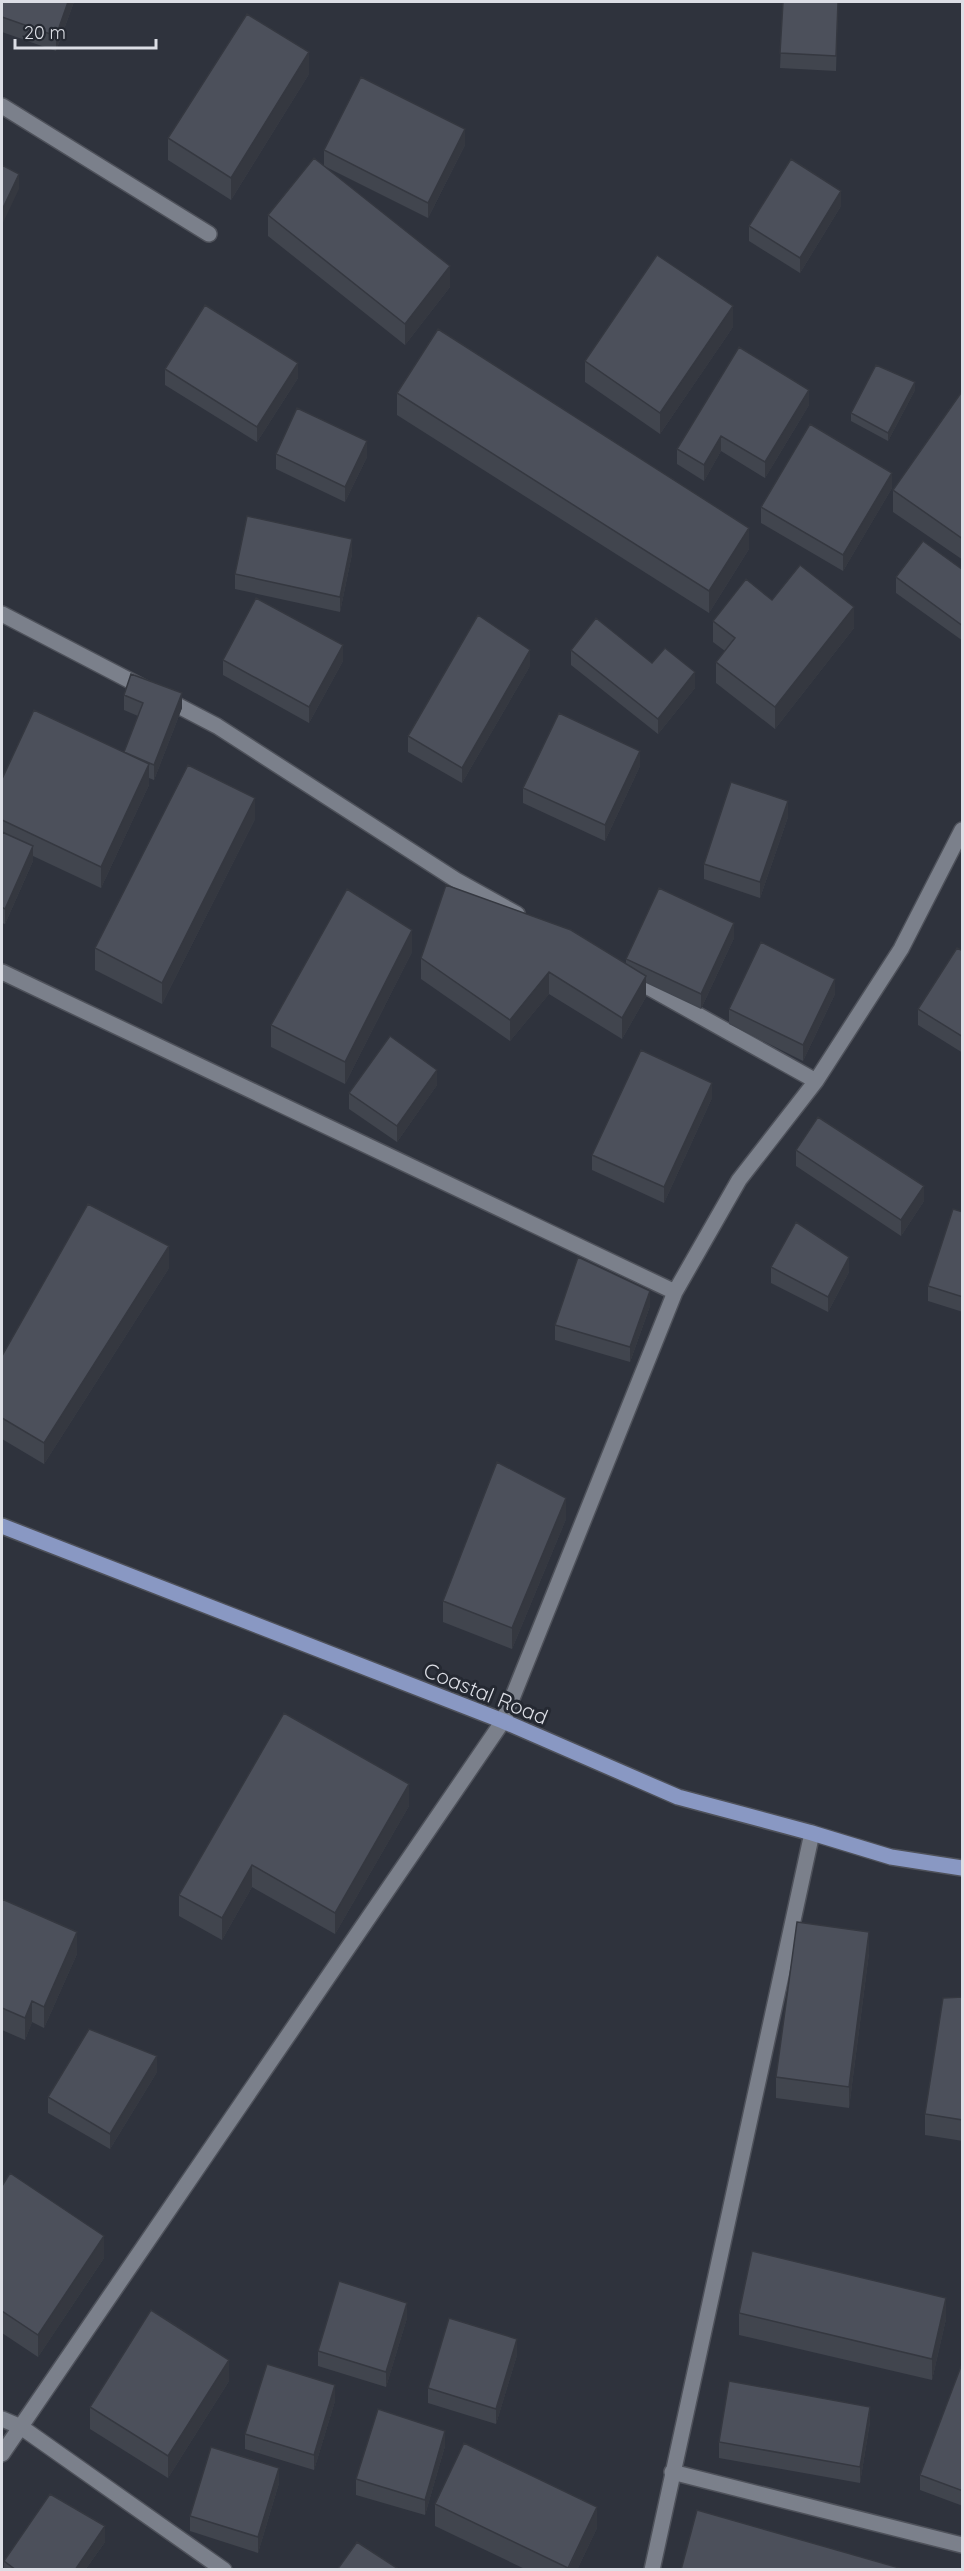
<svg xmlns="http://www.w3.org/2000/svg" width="964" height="2571" viewBox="0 0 964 2571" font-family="Quicksand,sans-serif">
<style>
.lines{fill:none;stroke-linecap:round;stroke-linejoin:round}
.minor-casing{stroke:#4e515a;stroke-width:18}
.major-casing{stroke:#4e515a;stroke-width:18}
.minor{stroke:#7b808b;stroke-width:15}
.major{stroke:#8998c3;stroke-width:15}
.wall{fill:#41454e}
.shaded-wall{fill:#353840}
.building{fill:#4c505b;stroke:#353840;stroke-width:1.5}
.labels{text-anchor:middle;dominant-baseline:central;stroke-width:6;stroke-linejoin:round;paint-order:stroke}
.street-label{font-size:21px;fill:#dcdee5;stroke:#252932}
</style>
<rect width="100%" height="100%" fill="#2f333d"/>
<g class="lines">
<defs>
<path id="minor" d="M 2,106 L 209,234
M 2,614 L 217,726 L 456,880 L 517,914
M 2,972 L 675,1292
M 630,977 L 816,1081
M 2,2419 L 21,2427 L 224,2570
M 2,2454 L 503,1721 L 675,1292 L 739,1180 L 816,1081 L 901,949 L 962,830
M 672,2472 L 962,2545
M 652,2570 L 812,1833"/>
<path id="major" d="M 2,1526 L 503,1721 L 678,1797 L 812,1833 L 891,1857 L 962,1868"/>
</defs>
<use href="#minor" class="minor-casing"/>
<use href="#major" class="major-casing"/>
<use href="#minor" class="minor"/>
<use href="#major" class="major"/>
</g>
<path class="wall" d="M 2,2 L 74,2 L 56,51 L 2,32 Z
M 783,2 L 838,2 L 836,71 L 780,68 Z
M 309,74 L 231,200 L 168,160 L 168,138 Z
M 465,145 L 428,218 L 324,166 L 324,150 Z
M 841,206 L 800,273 L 749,241 L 749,226 Z
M 268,215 L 450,287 L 405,345 L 268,236 Z
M 733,327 L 660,434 L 585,382 L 585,361 Z
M 165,369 L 298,378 L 257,442 L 165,385 Z
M 915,390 L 888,441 L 851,421 L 851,413 Z
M 963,390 L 963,560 L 893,512 L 893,490 Z
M 397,393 L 749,549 L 709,613 L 397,415 Z
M 809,405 L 765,478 L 721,451 L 704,481 L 677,464 L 677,449 Z
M 276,454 L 367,457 L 345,502 L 276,469 Z
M 892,488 L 843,571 L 761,523 L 761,507 Z
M 352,554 L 340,612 L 235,589 L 235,574 Z
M 963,570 L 963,641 L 896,593 L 896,577 Z
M 772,600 L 854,628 L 775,729 L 716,683 L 716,662 L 725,651 L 713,642 L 713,621 Z
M 571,650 L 652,663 L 695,688 L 658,734 L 571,665 Z
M 223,660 L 343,661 L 309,723 L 223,675 Z
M 530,666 L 462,783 L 408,752 L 408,736 Z
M 124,695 L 182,708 L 154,780 L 149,778 L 149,785 L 101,888 L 33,856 L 33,861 L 5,924 L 2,923 L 2,779 L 124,752 L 138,716 L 124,710 Z
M 640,766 L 605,841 L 523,803 L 523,788 Z
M 788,817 L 760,898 L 704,879 L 704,864 Z
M 255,819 L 162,1004 L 95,970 L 95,948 Z
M 734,938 L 701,1009 L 646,983 L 646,997 L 622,1039 L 549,994 L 510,1041 L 421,979 L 421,958 L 626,964 L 626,959 Z
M 963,951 L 963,1053 L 918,1025 L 918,1009 Z
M 412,952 L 345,1084 L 271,1047 L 271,1025 Z
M 835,994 L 803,1061 L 729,1024 L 729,1009 Z
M 437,1085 L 397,1142 L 349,1109 L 349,1093 Z
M 712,1098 L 664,1203 L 592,1170 L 592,1155 Z
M 796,1150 L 924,1201 L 901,1236 L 796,1166 Z
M 963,1212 L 963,1312 L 928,1301 L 928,1286 Z
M 771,1267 L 849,1272 L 828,1312 L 771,1283 Z
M 169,1268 L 44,1464 L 2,1439 L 2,1356 Z
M 650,1306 L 630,1362 L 555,1340 L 555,1325 Z
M 566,1519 L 512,1649 L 443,1622 L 443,1601 Z
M 284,1713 L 409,1806 L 335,1934 L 252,1887 L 222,1940 L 179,1916 L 179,1895 Z
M 2,1899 L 77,1954 L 44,2028 L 32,2022 L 25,2040 L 2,2030 Z
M 869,1953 L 849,2108 L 776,2098 L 776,2077 Z
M 963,1997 L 963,2141 L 925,2135 L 925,2114 Z
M 157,2072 L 110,2149 L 48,2113 L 48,2097 Z
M 2,2186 L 104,2258 L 38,2357 L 2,2333 Z
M 739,2313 L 946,2319 L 932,2380 L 739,2335 Z
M 407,2318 L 386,2387 L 318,2366 L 318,2351 Z
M 517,2355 L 496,2424 L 428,2403 L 428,2388 Z
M 963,2361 L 963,2506 L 920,2490 L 920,2475 Z
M 229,2381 L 168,2478 L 90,2429 L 90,2407 Z
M 335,2401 L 314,2470 L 245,2449 L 245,2434 Z
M 870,2422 L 860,2483 L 719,2458 L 719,2442 Z
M 445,2446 L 425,2515 L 356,2495 L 356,2479 Z
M 279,2483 L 258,2553 L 190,2531 L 190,2516 Z
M 435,2504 L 597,2528 L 577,2570 L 527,2570 L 435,2526 Z
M 105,2542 L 85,2570 L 4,2570 L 4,2561 Z"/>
<path class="shaded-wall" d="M 68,2 L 74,2 L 56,51 L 56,36 Z
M 309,52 L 309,74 L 231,200 L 231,178 Z
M 465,129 L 465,145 L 428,218 L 428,203 Z
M 19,174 L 19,189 L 2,225 L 2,210 Z
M 841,191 L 841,206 L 800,273 L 800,258 Z
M 450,266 L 450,287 L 405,345 L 405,324 Z
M 733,306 L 733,327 L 660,434 L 660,413 Z
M 298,363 L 298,378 L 257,442 L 257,427 Z
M 915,382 L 915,390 L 888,441 L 888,433 Z
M 809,390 L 809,405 L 765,478 L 765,462 Z
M 721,436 L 721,451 L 704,481 L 704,465 Z
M 367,441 L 367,457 L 345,502 L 345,487 Z
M 892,473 L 892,488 L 843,571 L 843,555 Z
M 749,528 L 749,549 L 709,613 L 709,591 Z
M 352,539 L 352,554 L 340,612 L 340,597 Z
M 854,607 L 854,628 L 775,729 L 775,707 Z
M 343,645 L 343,661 L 309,723 L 309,707 Z
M 530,650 L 530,666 L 462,783 L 462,768 Z
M 695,672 L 695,688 L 658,734 L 658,719 Z
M 182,693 L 182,708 L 154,780 L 154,765 Z
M 640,751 L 640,766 L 605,841 L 605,825 Z
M 149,764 L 149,785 L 101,888 L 101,867 Z
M 255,798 L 255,819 L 162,1004 L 162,983 Z
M 788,801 L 788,817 L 760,898 L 760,882 Z
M 33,846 L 33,861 L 5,924 L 5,909 Z
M 734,923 L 734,938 L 701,1009 L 701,994 Z
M 412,930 L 412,952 L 345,1084 L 345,1062 Z
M 549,972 L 549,994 L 510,1041 L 510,1020 Z
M 646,976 L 646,997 L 622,1039 L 622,1018 Z
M 835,979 L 835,994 L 803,1061 L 803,1045 Z
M 437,1070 L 437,1085 L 397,1142 L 397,1126 Z
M 712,1083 L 712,1098 L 664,1203 L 664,1187 Z
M 924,1186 L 924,1201 L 901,1236 L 901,1220 Z
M 169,1246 L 169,1268 L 44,1464 L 44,1443 Z
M 849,1257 L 849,1272 L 828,1312 L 828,1297 Z
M 650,1291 L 650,1306 L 630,1362 L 630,1347 Z
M 566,1498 L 566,1519 L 512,1649 L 512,1628 Z
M 409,1784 L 409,1806 L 335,1934 L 335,1913 Z
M 252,1865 L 252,1887 L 222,1940 L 222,1918 Z
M 77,1932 L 77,1954 L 44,2028 L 44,2007 Z
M 869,1932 L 869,1953 L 849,2108 L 849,2087 Z
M 32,2001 L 32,2022 L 25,2040 L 25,2018 Z
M 157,2056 L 157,2072 L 110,2149 L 110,2134 Z
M 104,2236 L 104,2258 L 38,2357 L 38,2335 Z
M 946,2298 L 946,2319 L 932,2380 L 932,2359 Z
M 407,2303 L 407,2318 L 386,2387 L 386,2372 Z
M 517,2339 L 517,2355 L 496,2424 L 496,2409 Z
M 229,2360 L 229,2381 L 168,2478 L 168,2456 Z
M 335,2385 L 335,2401 L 314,2470 L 314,2455 Z
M 870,2407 L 870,2422 L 860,2483 L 860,2467 Z
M 445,2431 L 445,2446 L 425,2515 L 425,2500 Z
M 279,2468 L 279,2483 L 258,2553 L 258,2537 Z
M 597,2507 L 597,2528 L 577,2570 L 568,2570 Z
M 105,2526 L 105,2542 L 85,2570 L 75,2570 Z"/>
<path class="building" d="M 2,2 L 68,2 L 56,36 L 2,17 Z
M 783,2 L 838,2 L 836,56 L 780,53 Z
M 247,14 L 309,52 L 231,178 L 168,138 Z
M 361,77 L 465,129 L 428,203 L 324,150 Z
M 314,158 L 450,266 L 405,324 L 268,215 Z
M 791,159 L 841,191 L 800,258 L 749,226 Z
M 2,165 L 19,174 L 2,210 Z
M 657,255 L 733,306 L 660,413 L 585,361 Z
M 205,305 L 298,363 L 257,427 L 165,369 Z
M 438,329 L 749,528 L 709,591 L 397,393 Z
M 739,347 L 809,390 L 765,462 L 721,436 L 704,465 L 677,449 Z
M 876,365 L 915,382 L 888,433 L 851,413 Z
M 963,390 L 963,539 L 893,490 Z
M 297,408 L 367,441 L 345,487 L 276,454 Z
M 810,424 L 892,473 L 843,555 L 761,507 Z
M 247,516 L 352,539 L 340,597 L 235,574 Z
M 923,541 L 963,570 L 963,626 L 896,577 Z
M 800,565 L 854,607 L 775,707 L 716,662 L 735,638 L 713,621 L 746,579 L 772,600 Z
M 256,598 L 343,645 L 309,707 L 223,660 Z
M 478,615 L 530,650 L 462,768 L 408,736 Z
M 596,618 L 652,663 L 665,648 L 695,672 L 658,719 L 571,650 Z
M 131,674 L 182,693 L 154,765 L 124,752 L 143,703 L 124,695 Z
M 34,710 L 149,764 L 101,867 L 2,820 L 2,779 Z
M 559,713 L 640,751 L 605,825 L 523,788 Z
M 188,765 L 255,798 L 162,983 L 95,948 Z
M 731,782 L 788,801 L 760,882 L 704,864 Z
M 2,832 L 33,846 L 5,909 L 2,907 Z
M 446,885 L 571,930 L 646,976 L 622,1018 L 549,972 L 510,1020 L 421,958 Z
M 659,888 L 734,923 L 701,994 L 626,959 Z
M 347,889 L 412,930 L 345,1062 L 271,1025 Z
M 761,942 L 835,979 L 803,1045 L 729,1009 Z
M 957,948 L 963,951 L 963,1037 L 918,1009 Z
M 390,1036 L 437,1070 L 397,1126 L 349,1093 Z
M 641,1050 L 712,1083 L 664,1187 L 592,1155 Z
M 818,1117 L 924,1186 L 901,1220 L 796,1150 Z
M 88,1204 L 169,1246 L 44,1443 L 2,1418 L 2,1356 Z
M 953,1209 L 963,1212 L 963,1297 L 928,1286 Z
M 796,1222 L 849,1257 L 828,1297 L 771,1267 Z
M 578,1257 L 650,1291 L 630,1347 L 555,1325 Z
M 497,1462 L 566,1498 L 512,1628 L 443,1601 Z
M 284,1713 L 409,1784 L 335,1913 L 252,1865 L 222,1918 L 179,1895 Z
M 2,1899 L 77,1932 L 44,2007 L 32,2001 L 25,2018 L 2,2008 Z
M 797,1922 L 869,1932 L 849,2087 L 776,2077 Z
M 963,1997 L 963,2120 L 925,2114 L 943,1998 Z
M 89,2029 L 157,2056 L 110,2134 L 48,2097 Z
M 10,2173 L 104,2236 L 38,2335 L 2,2311 L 2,2186 Z
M 752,2251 L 946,2298 L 932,2359 L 739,2313 Z
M 339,2281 L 407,2303 L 386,2372 L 318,2351 Z
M 151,2310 L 229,2360 L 168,2456 L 90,2407 Z
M 449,2318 L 517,2339 L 496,2409 L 428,2388 Z
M 963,2361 L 963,2491 L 920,2475 Z
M 267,2364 L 335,2385 L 314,2455 L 245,2434 Z
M 729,2381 L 870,2407 L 860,2467 L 719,2442 Z
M 378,2409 L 445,2431 L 425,2500 L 356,2479 Z
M 464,2443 L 597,2507 L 568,2568 L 435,2504 Z
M 211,2447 L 279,2468 L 258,2537 L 190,2516 Z
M 50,2494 L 105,2526 L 75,2570 L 16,2570 L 4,2561 Z
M 697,2510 L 903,2569 L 903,2570 L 681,2570 Z
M 357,2542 L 400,2570 L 337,2570 Z"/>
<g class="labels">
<g class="street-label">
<text transform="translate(486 1693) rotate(22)">Coastal Road</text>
</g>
</g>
<rect width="964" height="2571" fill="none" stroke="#dcdee5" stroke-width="6"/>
<path d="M15 39v9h141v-9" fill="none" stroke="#dcdee5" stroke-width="3"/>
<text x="24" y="39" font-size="18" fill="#dcdee5" stroke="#252932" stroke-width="4.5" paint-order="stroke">20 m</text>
</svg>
